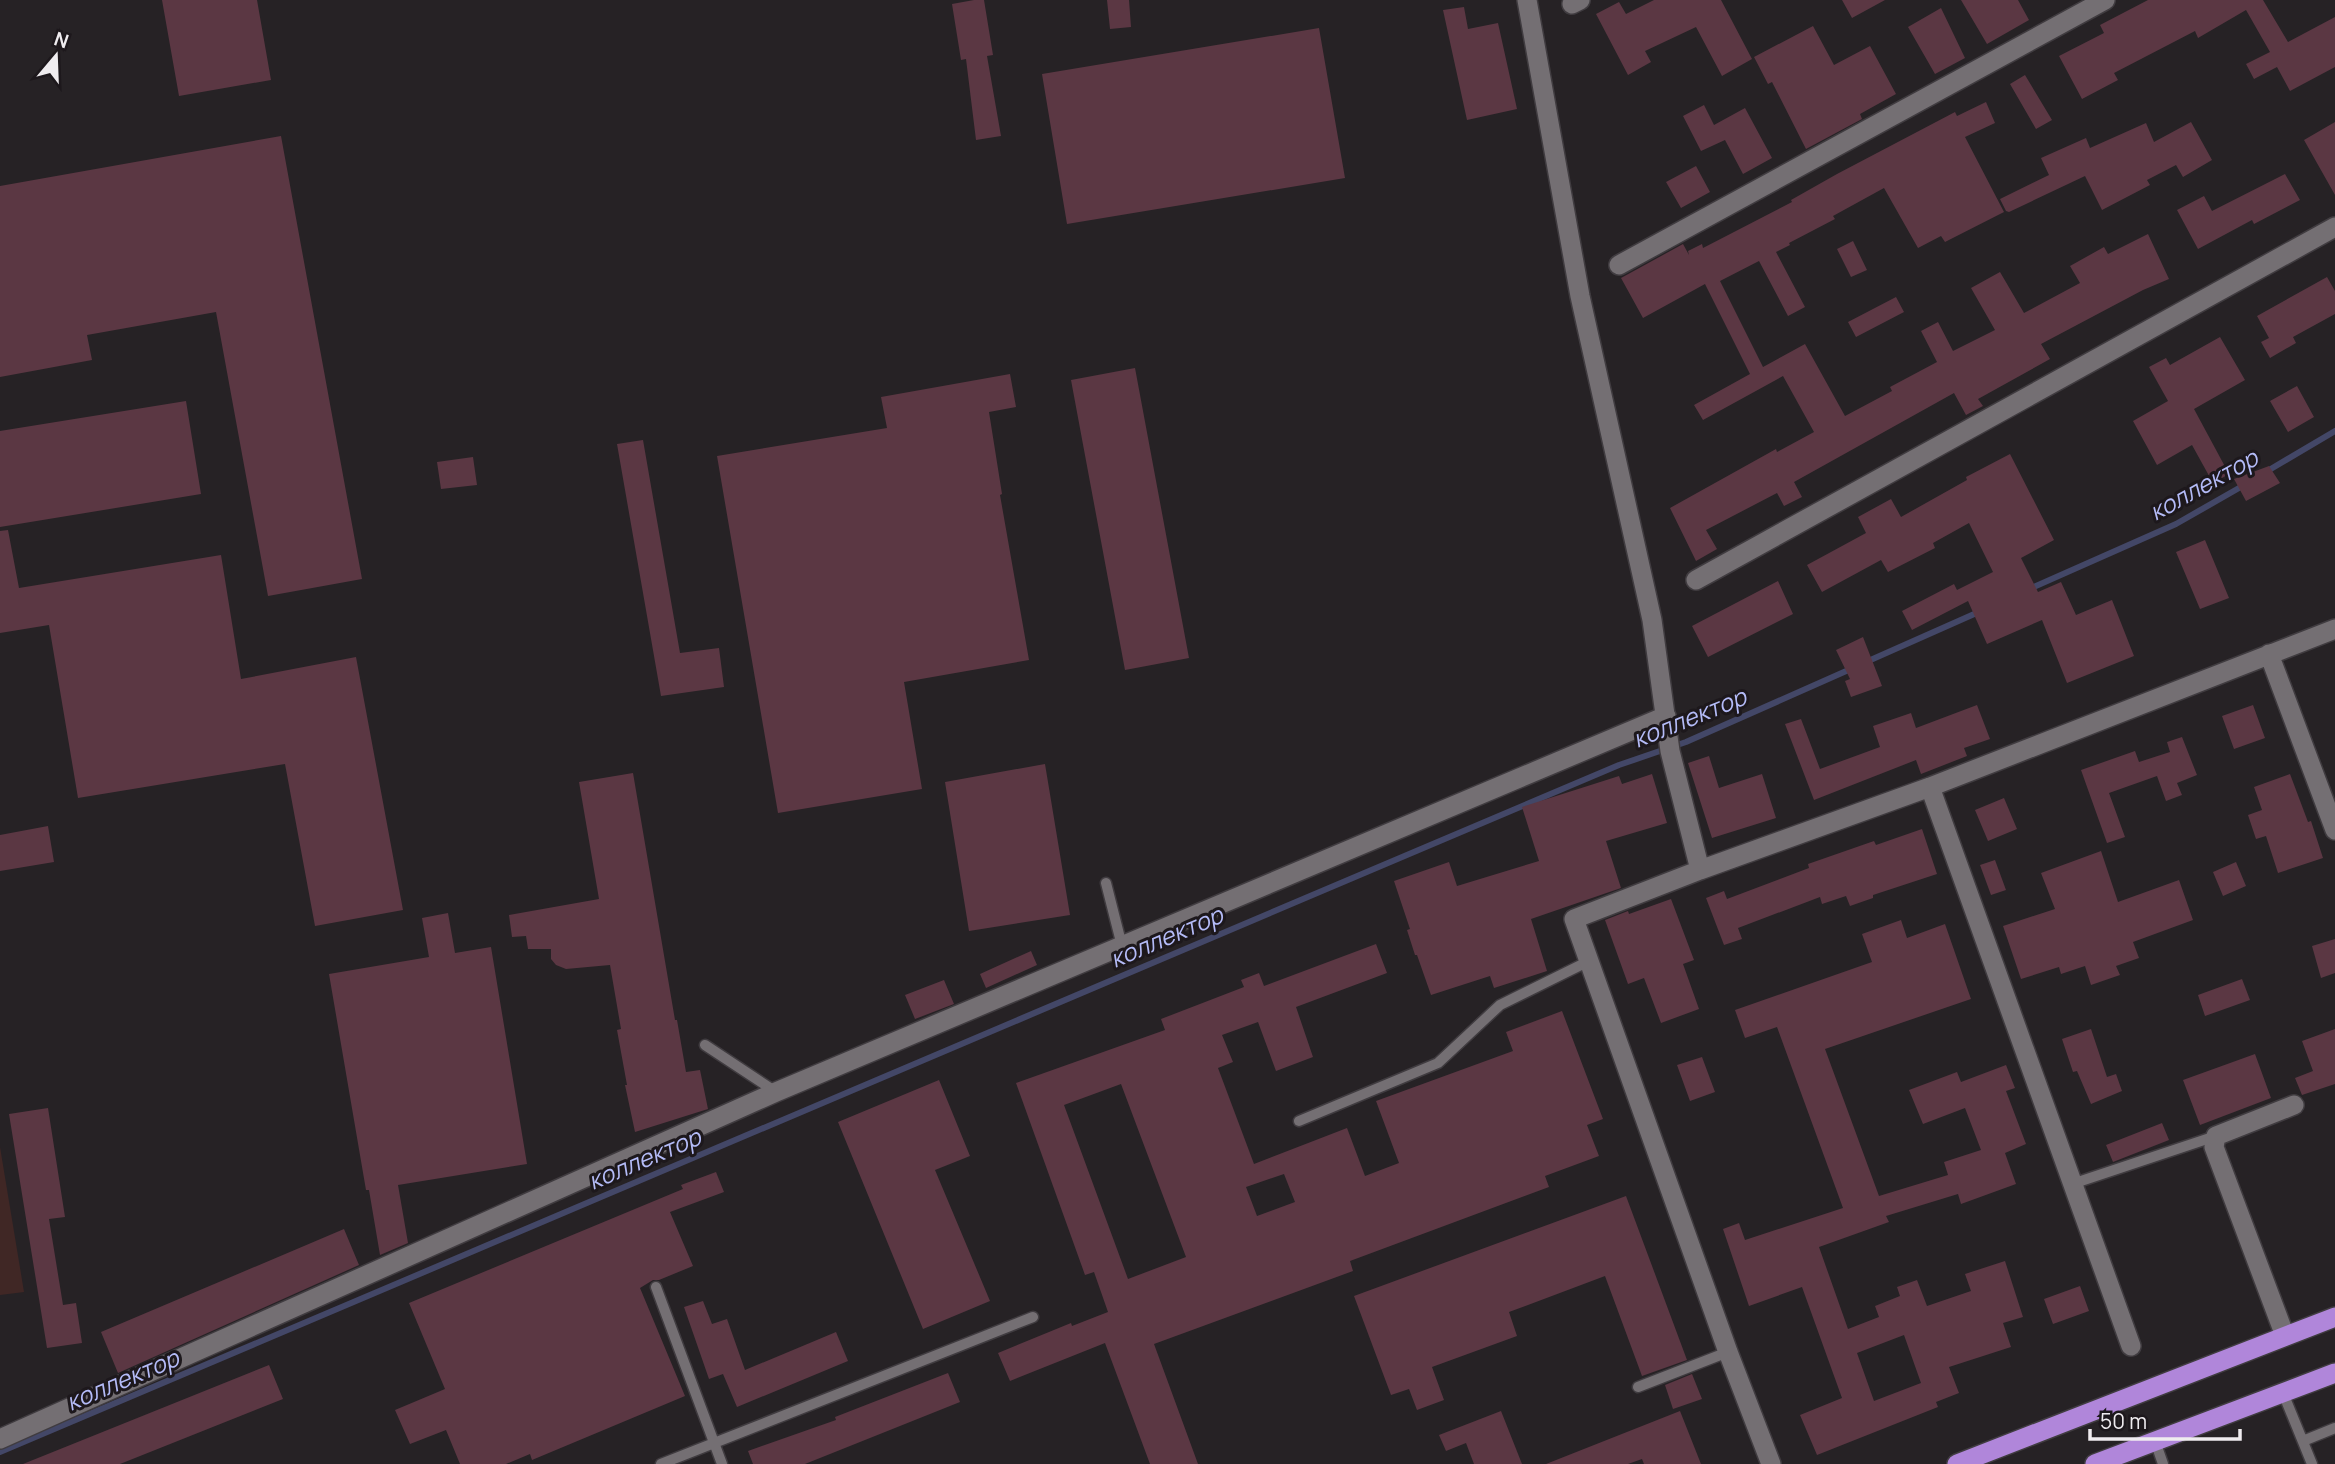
<svg xmlns="http://www.w3.org/2000/svg" width="2335" height="1464" viewBox="0 0 2335 1464" font-family="Manrope,sans-serif">
<style>
.green{fill:#402725}
.lines{fill:none;stroke-linecap:round;stroke-linejoin:round}
.stream{stroke:#434767;stroke-width:6}
.building{fill:#5b3743;fill-rule:evenodd}
.service-casing{stroke:#403c40;stroke-width:13}
.minor-casing{stroke:#403c40;stroke-width:22}
.trunk-casing{stroke:#403c40;stroke-width:22}
.service{stroke:#746f73;stroke-width:10}
.minor{stroke:#746f73;stroke-width:19}
.trunk{stroke:#b086da;stroke-width:19}
.labels{text-anchor:middle;dominant-baseline:central;stroke-width:6;stroke-linejoin:round;paint-order:stroke}
.water-label{font-size:24px;font-style:italic;fill:#b4bbf7;stroke:#1d181c}
</style>
<rect width="100%" height="100%" fill="#262225"/>
<path class="green" d="M 0,1147 L 24,1292 L 0,1295 Z"/>
<g class="lines">
<path class="stream" d="M 2264,473 L 2335,431
M 2029,589 L 2176,524 L 2246,484
M 1866,662 L 1981,611
M 0,1452 L 1619,765 L 1686,742 L 1853,668"/>
</g>
<path class="building" d="M 162,0 L 257,0 L 271,80 L 179,96 Z
M 974,0 L 984,0 L 993,55 L 987,56 L 1001,136 L 976,140 L 966,59 L 961,60 L 952,4 Z
M 1107,0 L 1129,0 L 1131,27 L 1110,29 Z
M 1654,0 L 1721,0 L 1752,59 L 1722,76 L 1696,27 L 1645,51 L 1651,62 L 1628,75 L 1596,14 L 1619,2 L 1626,14 Z
M 1842,0 L 1885,0 L 1852,18 Z
M 1961,0 L 2018,0 L 2029,20 L 1987,44 Z
M 2148,0 L 2263,0 L 2288,42 L 2335,17 L 2335,67 L 2290,91 L 2277,67 L 2254,79 L 2246,64 L 2270,52 L 2246,10 L 2198,38 L 2195,31 L 2114,73 L 2118,80 L 2082,99 L 2059,56 L 2104,33 L 2100,25 Z
M 1464,7 L 1468,29 L 1498,23 L 1517,109 L 1467,120 L 1443,10 Z
M 1941,8 L 1965,58 L 1935,74 L 1908,27 Z
M 1813,26 L 1834,65 L 1870,46 L 1896,94 L 1860,114 L 1862,119 L 1806,149 L 1772,82 L 1768,84 L 1754,57 Z
M 1319,28 L 1345,178 L 1067,224 L 1042,74 Z
M 2025,75 L 2052,120 L 2036,129 L 2010,84 Z
M 1986,102 L 1995,123 L 1965,137 L 2004,212 L 1945,242 L 1941,236 L 1918,248 L 1884,188 L 1833,216 L 1835,219 L 1789,243 L 1790,245 L 1776,252 L 1805,307 L 1788,316 L 1759,261 L 1720,281 L 1763,367 L 1805,344 L 1845,416 L 1892,391 L 1890,387 L 1937,362 L 1921,331 L 1938,322 L 1953,351 L 1995,330 L 1971,288 L 2000,272 L 2024,313 L 2080,283 L 2070,266 L 2104,247 L 2108,254 L 2148,234 L 2169,279 L 2143,290 L 2041,344 L 2050,359 L 1978,399 L 1983,406 L 1966,415 L 1954,393 L 1794,482 L 1802,497 L 1784,506 L 1777,493 L 1706,530 L 1717,549 L 1696,561 L 1670,508 L 1776,449 L 1777,452 L 1814,432 L 1783,376 L 1703,420 L 1694,405 L 1750,374 L 1705,284 L 1643,318 L 1621,278 L 1683,244 L 1689,255 L 1688,251 L 1702,244 L 1703,248 L 1792,202 L 1791,200 L 1837,174 L 1955,112 L 1957,116 Z
M 1704,105 L 1714,125 L 1745,108 L 1772,158 L 1743,174 L 1725,140 L 1701,151 L 1683,116 Z
M 2191,122 L 2212,160 L 2183,177 L 2176,165 L 2147,180 L 2150,185 L 2102,210 L 2085,176 L 2009,212 L 2006,211 L 2000,199 L 2049,175 L 2041,158 L 2086,138 L 2090,148 L 2146,123 L 2154,142 Z
M 2335,122 L 2335,195 L 2304,140 Z
M 281,136 L 362,579 L 268,596 L 216,312 L 87,335 L 92,360 L 0,377 L 0,186 Z
M 1696,166 L 1710,192 L 1681,208 L 1666,182 Z
M 2285,174 L 2300,200 L 2254,224 L 2252,220 L 2198,249 L 2177,210 L 2204,196 L 2212,211 Z
M 1853,241 L 1867,270 L 1851,277 L 1837,249 Z
M 2327,277 L 2335,291 L 2335,314 L 2293,337 L 2296,343 L 2270,358 L 2261,342 L 2269,338 L 2257,316 Z
M 1896,297 L 1904,312 L 1856,337 L 1848,322 Z
M 2220,337 L 2245,380 L 2194,409 L 2229,474 L 2213,483 L 2192,445 L 2157,465 L 2133,421 L 2168,401 L 2149,367 L 2166,358 L 2170,365 Z
M 1135,368 L 1189,658 L 1125,670 L 1071,380 Z
M 1010,374 L 1016,407 L 989,412 L 1002,494 L 1000,495 L 1029,660 L 904,682 L 922,789 L 778,813 L 717,456 L 887,428 L 881,397 Z
M 2297,386 L 2314,417 L 2288,432 L 2270,401 Z
M 186,401 L 201,494 L 0,527 L 0,431 Z
M 643,440 L 680,653 L 719,648 L 724,687 L 661,696 L 617,444 Z
M 2010,454 L 2054,540 L 2021,558 L 2038,592 L 2061,582 L 2076,615 L 2112,600 L 2134,656 L 2067,683 L 2042,620 L 1987,644 L 1968,601 L 1912,630 L 1902,611 L 1954,584 L 1957,590 L 1993,572 L 1969,523 L 1933,543 L 1935,548 L 1888,572 L 1881,560 L 1822,592 L 1807,565 L 1866,533 L 1858,517 L 1891,499 L 1901,517 L 1967,480 L 1966,477 Z
M 473,457 L 477,485 L 441,489 L 437,462 Z
M 2269,466 L 2280,483 L 2246,501 L 2234,479 Z
M 8,530 L 19,588 L 221,555 L 241,679 L 356,657 L 403,910 L 315,926 L 285,764 L 78,798 L 49,625 L 0,633 L 0,531 Z
M 2205,540 L 2229,598 L 2200,609 L 2176,552 Z
M 1778,581 L 1793,614 L 1708,657 L 1692,626 Z
M 1863,637 L 1882,686 L 1851,697 L 1845,681 L 1850,679 L 1836,650 Z
M 1977,705 L 1990,739 L 1964,748 L 1967,756 L 1921,774 L 1916,760 L 1814,800 L 1785,724 L 1801,719 L 1820,769 L 1880,747 L 1873,726 L 1911,713 L 1916,728 Z
M 2253,705 L 2265,738 L 2234,749 L 2222,716 Z
M 2182,737 L 2197,775 L 2177,783 L 2182,795 L 2166,801 L 2157,776 L 2109,793 L 2125,837 L 2107,843 L 2081,770 L 2135,751 L 2139,762 L 2170,752 L 2167,742 Z
M 1709,756 L 1719,788 L 1762,774 L 1776,818 L 1712,838 L 1688,763 Z
M 1045,764 L 1070,915 L 969,931 L 945,782 Z
M 633,773 L 675,1020 L 677,1020 L 686,1072 L 700,1070 L 708,1109 L 635,1132 L 625,1085 L 627,1085 L 617,1030 L 621,1029 L 610,965 L 566,969 L 556,965 L 551,959 L 551,949 L 528,949 L 526,936 L 512,937 L 509,915 L 599,899 L 579,782 Z
M 1652,774 L 1667,823 L 1606,841 L 1621,888 L 1531,919 L 1547,971 L 1494,988 L 1490,976 L 1431,995 L 1417,955 L 1415,955 L 1407,930 L 1410,929 L 1394,881 L 1449,862 L 1457,886 L 1539,861 L 1522,807 L 1619,776 L 1622,784 Z
M 2290,774 L 2308,822 L 2311,821 L 2323,858 L 2278,873 L 2266,836 L 2256,839 L 2248,815 L 2262,810 L 2254,787 Z
M 2004,798 L 2017,829 L 1988,841 L 1975,810 Z
M 48,826 L 54,862 L 0,871 L 0,835 Z
M 1922,829 L 1937,874 L 1873,895 L 1873,898 L 1850,906 L 1846,896 L 1822,904 L 1820,897 L 1738,928 L 1742,939 L 1724,945 L 1706,898 L 1724,891 L 1727,899 L 1809,868 L 1808,864 L 1874,841 L 1876,845 Z
M 2101,851 L 2118,902 L 2179,880 L 2193,920 L 2133,942 L 2139,958 L 2116,966 L 2120,975 L 2091,985 L 2085,966 L 2061,974 L 2059,967 L 2021,979 L 2003,926 L 2055,909 L 2041,873 Z
M 1995,860 L 2006,890 L 1991,895 L 1980,865 Z
M 2236,862 L 2246,886 L 2223,896 L 2213,872 Z
M 1671,899 L 1694,960 L 1683,964 L 1699,1009 L 1661,1023 L 1644,978 L 1628,984 L 1605,920 L 1628,911 L 1629,914 Z
M 448,913 L 455,953 L 491,947 L 527,1164 L 398,1185 L 408,1243 L 380,1255 L 369,1190 L 366,1190 L 329,974 L 429,957 L 422,918 Z
M 1901,920 L 1907,938 L 1945,924 L 1971,999 L 1825,1049 L 1879,1196 L 1948,1175 L 1944,1162 L 1981,1150 L 1965,1108 L 1923,1124 L 1909,1090 L 1957,1072 L 1961,1082 L 2006,1065 L 2015,1088 L 2006,1091 L 2026,1144 L 2005,1153 L 2016,1184 L 1961,1204 L 1958,1194 L 1886,1216 L 1889,1222 L 1819,1247 L 1848,1329 L 1879,1317 L 1875,1306 L 1900,1296 L 1897,1287 L 1917,1280 L 1927,1306 L 1971,1291 L 1965,1274 L 2005,1261 L 2023,1317 L 2003,1323 L 2011,1347 L 1949,1367 L 1959,1393 L 1936,1402 L 1938,1407 L 1817,1455 L 1800,1415 L 1842,1398 L 1802,1287 L 1749,1306 L 1723,1229 L 1739,1223 L 1745,1240 L 1843,1208 L 1777,1027 L 1745,1038 L 1735,1010 L 1872,962 L 1862,934 ZM 1904,1335 L 1921,1383 L 1874,1401 L 1857,1353 Z
M 2335,939 L 2335,973 L 2321,978 L 2312,946 Z
M 1376,944 L 1387,973 L 1296,1007 L 1313,1057 L 1276,1071 L 1258,1022 L 1222,1035 L 1233,1062 L 1218,1068 L 1254,1164 L 1347,1128 L 1365,1176 L 1399,1163 L 1376,1101 L 1513,1051 L 1506,1032 L 1562,1011 L 1603,1119 L 1587,1125 L 1599,1156 L 1545,1176 L 1549,1187 L 1350,1261 L 1353,1271 L 1154,1344 L 1198,1464 L 1150,1464 L 1105,1343 L 1010,1381 L 998,1353 L 1071,1323 L 1072,1326 L 1108,1312 L 1094,1272 L 1085,1275 L 1016,1083 L 1165,1030 L 1161,1019 L 1244,987 L 1241,980 L 1259,973 L 1264,986 ZM 1121,1084 L 1186,1257 L 1128,1279 L 1064,1105 ZM 1284,1174 L 1295,1202 L 1257,1216 L 1246,1187 Z
M 1031,951 L 1037,965 L 986,988 L 980,974 Z
M 2242,979 L 2250,1000 L 2205,1016 L 2198,995 Z
M 944,980 L 954,1004 L 915,1019 L 905,995 Z
M 2091,1029 L 2107,1077 L 2116,1074 L 2122,1091 L 2091,1104 L 2077,1071 L 2073,1072 L 2062,1039 Z
M 2335,1029 L 2335,1084 L 2302,1095 L 2295,1078 L 2313,1071 L 2302,1041 Z
M 2255,1054 L 2271,1098 L 2200,1125 L 2183,1080 Z
M 1702,1057 L 1715,1092 L 1690,1101 L 1677,1065 Z
M 939,1080 L 970,1156 L 935,1170 L 990,1301 L 923,1329 L 838,1122 Z
M 48,1108 L 65,1217 L 49,1219 L 63,1305 L 76,1303 L 82,1343 L 47,1348 L 9,1114 Z
M 2162,1123 L 2169,1140 L 2113,1162 L 2106,1145 Z
M 716,1172 L 724,1192 L 670,1212 L 693,1266 L 659,1280 L 653,1280 L 640,1288 L 685,1396 L 532,1460 L 530,1454 L 506,1464 L 460,1464 L 446,1430 L 410,1444 L 395,1410 L 445,1389 L 409,1303 L 683,1189 L 681,1185 Z
M 1626,1196 L 1687,1360 L 1642,1376 L 1605,1276 L 1509,1312 L 1517,1336 L 1432,1367 L 1444,1400 L 1417,1410 L 1409,1389 L 1391,1395 L 1354,1296 Z
M 344,1229 L 359,1265 L 118,1373 L 101,1332 Z
M 2080,1286 L 2089,1311 L 2053,1324 L 2044,1299 Z
M 703,1301 L 712,1324 L 727,1319 L 745,1370 L 836,1332 L 848,1361 L 737,1407 L 723,1374 L 709,1379 L 684,1307 Z
M 269,1365 L 283,1399 L 120,1464 L 23,1464 Z
M 948,1373 L 960,1402 L 805,1464 L 753,1464 L 748,1451 L 836,1420 L 835,1417 Z
M 1692,1374 L 1702,1399 L 1673,1409 L 1665,1385 Z
M 1501,1411 L 1522,1464 L 1474,1464 L 1466,1443 L 1446,1451 L 1439,1435 Z
M 1680,1411 L 1701,1464 L 1644,1464 L 1642,1459 L 1628,1464 L 1546,1464 Z"/>
<g class="lines">
<defs>
<path id="service" d="M 1106,883 L 1122,946
M 705,1045 L 776,1092
M 1299,1121 L 1438,1063 L 1500,1005 L 1589,961
M 2072,1184 L 2216,1136
M 656,1287 L 722,1464
M 1638,1387 L 1728,1352
M 2283,1393 L 2312,1464
M 2155,1441 L 2163,1464
M 2303,1441 L 2335,1428
M 661,1464 L 1033,1317"/>
<path id="minor" d="M 1527,0 L 1580,296 L 1652,620 L 1670,751 L 1700,870
M 1572,4 L 1580,0
M 1619,265 L 2105,0
M 1696,580 L 2335,227
M 2269,654 L 2335,830
M 1930,787 L 2131,1346
M 2285,1336 L 2214,1147 L 2216,1136 L 2294,1105
M 0,1439 L 776,1092 L 1666,716
M 1771,1464 L 1728,1352 L 1574,919 L 1700,870 L 1930,787 L 2335,629"/>
<path id="trunk" d="M 1957,1464 L 2335,1317
M 2095,1464 L 2335,1373"/>
</defs>
<use href="#service" class="service-casing"/>
<use href="#minor" class="minor-casing"/>
<use href="#trunk" class="trunk-casing"/>
<use href="#service" class="service"/>
<use href="#minor" class="minor"/>
<use href="#trunk" class="trunk"/>
</g>
<g class="labels">
<g class="water-label">
<text transform="translate(2203 484) rotate(-29)">коллектор</text>
<text transform="translate(1689 717) rotate(-22)">коллектор</text>
<text transform="translate(1166 936) rotate(-23)">коллектор</text>
<text transform="translate(644 1158) rotate(-23)">коллектор</text>
<text transform="translate(122 1379) rotate(-23)">коллектор</text>
</g>
</g>
<g transform="translate(56 56) rotate(19)" stroke="#1d181c" stroke-width="5" paint-order="stroke">
<path d="M0-5L12 26L0 18L-12 26Z" fill="#efecef"/>
<text y="-10" font-size="19" font-weight="bold" text-anchor="middle" fill="#efecef">N</text>
</g>
<path d="M2090 1429v10h150v-10" fill="none" stroke="#efecef" stroke-width="3.5"/>
<text x="2100" y="1429" font-size="21" fill="#efecef" stroke="#1d181c" stroke-width="5" paint-order="stroke">50 m</text>
</svg>
